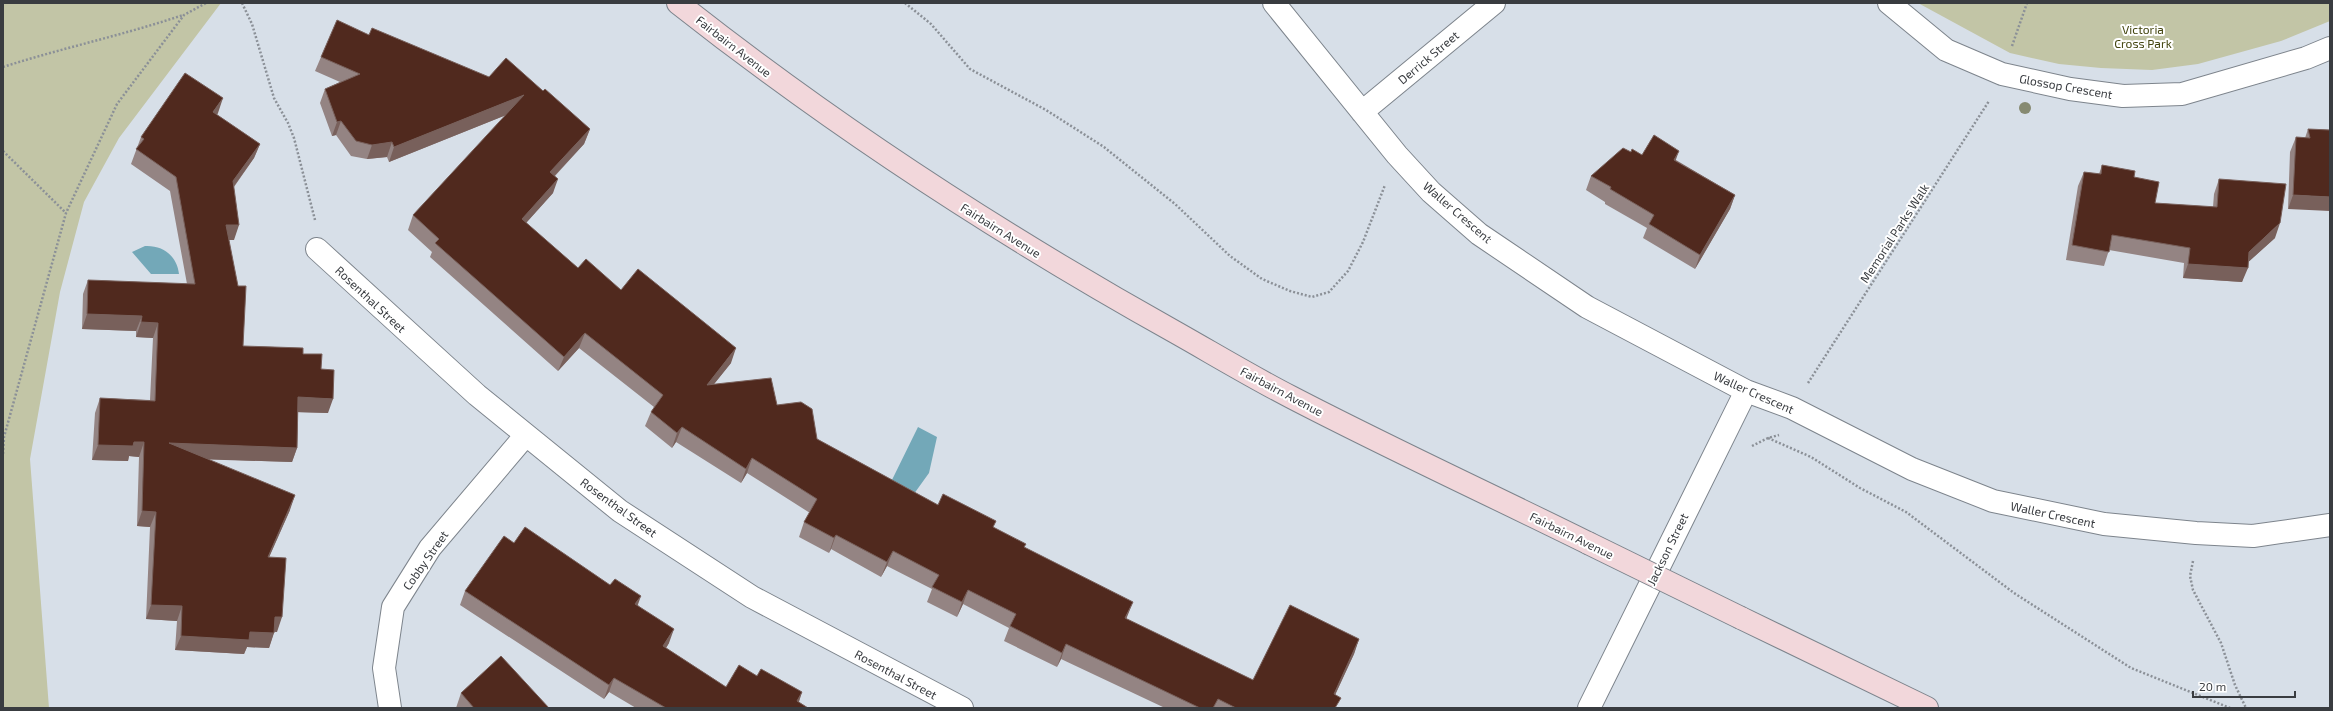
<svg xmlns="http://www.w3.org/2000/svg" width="2333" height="711" viewBox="0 0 2333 711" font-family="'Exo 2',sans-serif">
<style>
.green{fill:#c2c5a6}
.water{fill:#73a8b8}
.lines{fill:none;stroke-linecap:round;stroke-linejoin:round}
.minor-casing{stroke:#7d848c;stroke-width:24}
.secondary-casing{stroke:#7d848c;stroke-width:24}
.path{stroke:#8b9097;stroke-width:2.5;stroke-dasharray:2 2;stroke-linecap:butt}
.minor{stroke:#fff;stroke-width:22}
.secondary{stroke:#f2d7db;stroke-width:22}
.secondary-bridge-casing{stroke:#7d848c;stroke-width:24;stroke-linecap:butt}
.secondary-bridge{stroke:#f2d7db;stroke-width:22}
.tree{fill:#868a71}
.wall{fill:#948483}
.shaded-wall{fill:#78605b}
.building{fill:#50291e;stroke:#78605b}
.labels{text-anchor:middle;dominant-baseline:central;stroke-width:4;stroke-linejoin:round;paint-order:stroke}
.park-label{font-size:12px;fill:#43450f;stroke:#fff}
.street-label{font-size:12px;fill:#393c40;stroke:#fff}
</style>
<rect width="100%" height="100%" fill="#d7dfe8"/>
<path class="green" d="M 3,3 L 221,3 L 119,138 L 84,202 L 60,292 L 30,459 L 49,708 L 3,708 Z
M 1918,3 L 2330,3 L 2330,21 L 2281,41 L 2198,64 L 2152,70 L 2101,68 L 2059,64 L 2010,53 Z"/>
<path class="water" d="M 145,246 C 163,245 177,256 179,274 L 151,274 L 132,252 Z
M 918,427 L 937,437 L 929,473 L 911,498 L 889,486 Z"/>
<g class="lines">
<defs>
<path id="minor" d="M 1274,3 L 1397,155 L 1431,192 L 1479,234 L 1587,307 L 1746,391 L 1792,408 L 1912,469 L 1993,501 L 2104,524 L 2196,533 L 2253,536 L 2330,525
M 1889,3 L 1946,50 L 2002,74 L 2070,89 L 2123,96 L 2182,94 L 2306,58 L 2330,48
M 1362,112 L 1494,3
M 317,249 L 477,395 L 620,511 L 752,597 L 962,708
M 390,708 L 384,668 L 393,607 L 430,548 L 525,436
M 1589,708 L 1746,391"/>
<path id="secondary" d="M 678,3 C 835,127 1001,235 1175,332 C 1214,354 1252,377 1291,397 C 1389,448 1489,494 1588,543
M 1741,618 L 1927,708"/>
</defs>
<use href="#minor" class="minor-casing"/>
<use href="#secondary" class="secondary-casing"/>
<path class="path" d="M 242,3 L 252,24 L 274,98 L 288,123 L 294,138 L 315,220
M 905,3 L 931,24 L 970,69 L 1046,110 L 1104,147 L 1175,204 L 1230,256 L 1262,279 L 1290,291 L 1312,297 L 1329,292 L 1348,271 L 1363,242 L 1385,185
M 2012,46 L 2027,3
M 3,67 C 62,48 124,35 183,15
M 3,151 L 66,213
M 1808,383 L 1989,101
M 1768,438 L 1811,457 L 1860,488 L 1906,512 L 2014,593 L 2131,668 L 2230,708
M 1752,446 L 1768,438 L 1779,435
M 3,454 L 4,437 L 66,213 L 117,104 L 184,15 L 206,3
M 2193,561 L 2190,576 L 2193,590 L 2221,643 L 2235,685 L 2246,708"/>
<use href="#minor" class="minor"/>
<use href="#secondary" class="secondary"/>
<defs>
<path id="secondary-bridge" d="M 1588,543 L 1741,618"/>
</defs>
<use href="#secondary-bridge" class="secondary-bridge-casing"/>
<use href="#secondary-bridge" class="secondary-bridge"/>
</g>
<circle class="tree" cx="2025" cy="108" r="6"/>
<path class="wall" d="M 369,35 L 489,77 L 543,91 L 590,129 L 584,144 L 555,176 L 553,193 L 526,223 L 578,268 L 621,290 L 731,363 L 714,384 L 777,405 L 817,439 L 938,505 L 996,521 L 993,527 L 1127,617 L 1126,619 L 1253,680 L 1359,639 L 1354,654 L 1335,695 L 1335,708 L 1165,708 L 1061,659 L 1057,667 L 1004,641 L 1009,628 L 963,604 L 957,617 L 927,602 L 932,589 L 887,566 L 881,577 L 831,549 L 829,553 L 799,537 L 804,522 L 810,513 L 747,473 L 741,483 L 676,442 L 672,448 L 645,426 L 651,412 L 654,407 L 579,348 L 558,371 L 430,257 L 432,252 L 408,230 L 413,215 L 506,115 L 389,162 L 387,157 L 367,159 L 351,156 L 336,135 L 332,136 L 320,103 L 325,89 L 340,82 L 315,71 L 321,57 Z
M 218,113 L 217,115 L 260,144 L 254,158 L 234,187 L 234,240 L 229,240 L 243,346 L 303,354 L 321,369 L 328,413 L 298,412 L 297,448 L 292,462 L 208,459 L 290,510 L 269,557 L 277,632 L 274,632 L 269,648 L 247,647 L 244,654 L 175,650 L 177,621 L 146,619 L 150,527 L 137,526 L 139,457 L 129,456 L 128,461 L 92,460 L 95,413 L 100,398 L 150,400 L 153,338 L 136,337 L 136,331 L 82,329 L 83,294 L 88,280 L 187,284 L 170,191 L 131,164 L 141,137 Z
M 2308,129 L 2330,130 L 2288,209 L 2290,152 L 2296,137 L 2305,138 Z
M 1631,152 L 1642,155 L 1676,160 L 1735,195 L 1730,209 L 1695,269 L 1643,238 L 1647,228 L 1605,204 L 1605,202 L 1586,190 L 1591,176 Z
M 2102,165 L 2134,177 L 2155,203 L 2213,207 L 2214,194 L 2219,179 L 2275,238 L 2248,262 L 2242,282 L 2183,278 L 2184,263 L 2109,250 L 2104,266 L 2066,260 L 2078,186 L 2084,172 L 2099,174 Z
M 514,543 L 610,585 L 638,605 L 669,643 L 666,648 L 726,687 L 757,676 L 802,692 L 799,702 L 808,708 L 636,708 L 609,692 L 604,699 L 460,605 L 465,591 Z
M 461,693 L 549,708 L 456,708 Z"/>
<path class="shaded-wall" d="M 524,95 L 519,110 L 389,162 L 394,147 Z
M 223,98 L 218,113 L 208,127 L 213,112 Z
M 341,121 L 336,135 L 332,136 L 337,122 Z
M 590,129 L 584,144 L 545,186 L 550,172 Z
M 392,142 L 387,157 L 367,159 L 372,145 Z
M 260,144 L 254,158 L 227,196 L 233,181 Z
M 1679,151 L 1674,165 L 1674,160 Z
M 558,179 L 553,193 L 517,233 L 522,219 Z
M 1735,195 L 1730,209 L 1695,269 L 1700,255 Z
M 2293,195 L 2330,197 L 2330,211 L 2288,209 Z
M 2280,223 L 2275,238 L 2244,266 L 2249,252 Z
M 226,225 L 239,225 L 234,240 L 220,240 Z
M 2188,264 L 2248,268 L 2242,282 L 2183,278 Z
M 87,314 L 142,316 L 136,331 L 82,329 Z
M 141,322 L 158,323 L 153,338 L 136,337 Z
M 585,333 L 579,348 L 558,371 L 564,357 Z
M 736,348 L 731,363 L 702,399 L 707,385 Z
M 298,397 L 333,399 L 328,413 L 293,412 Z
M 682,427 L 676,442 L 672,448 L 677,433 Z
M 134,442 L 144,442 L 139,457 L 129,456 L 128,461 L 92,460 L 98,445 Z
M 169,443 L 297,448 L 292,462 L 163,458 Z
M 752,458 L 747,473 L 741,483 L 746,469 Z
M 295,495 L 290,510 L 263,571 L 268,557 Z
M 142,511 L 156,512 L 150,527 L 137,526 Z
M 836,535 L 831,549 L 829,553 L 834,538 Z
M 893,551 L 887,566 L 881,577 L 887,562 Z
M 968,590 L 963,604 L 957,617 L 962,602 Z
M 641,596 L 636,610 L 635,604 Z
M 1133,602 L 1127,617 L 1119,633 L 1125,618 Z
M 151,605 L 182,606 L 177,621 L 146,619 Z
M 275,617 L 282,617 L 277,632 L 270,631 Z
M 674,629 L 669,643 L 658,661 L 663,646 Z
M 250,632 L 274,633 L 269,648 L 247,647 L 244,654 L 175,650 L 181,636 Z
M 1359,639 L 1354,654 L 1329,708 L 1334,694 Z
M 1066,644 L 1061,659 L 1057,667 L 1062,653 Z
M 614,678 L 609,692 L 604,699 L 609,685 Z
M 802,692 L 797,707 L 797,701 Z"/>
<path class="building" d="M 337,20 L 369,35 L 372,28 L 489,77 L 506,58 L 543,91 L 545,89 L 590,129 L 550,172 L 558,179 L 522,219 L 578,268 L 586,259 L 621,290 L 638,269 L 736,348 L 707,385 L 771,378 L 777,405 L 801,402 L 812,409 L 817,439 L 938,505 L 943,494 L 996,521 L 993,527 L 1026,544 L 1024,547 L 1133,602 L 1125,618 L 1253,680 L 1290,605 L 1359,639 L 1334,694 L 1341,698 L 1335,708 L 1236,708 L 1218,699 L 1213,708 L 1200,708 L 1066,644 L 1062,653 L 1010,626 L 1016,614 L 968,590 L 962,602 L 932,587 L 939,575 L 893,551 L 887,562 L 836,535 L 834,538 L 804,522 L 817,499 L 752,458 L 746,469 L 682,427 L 677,433 L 651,412 L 663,395 L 585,333 L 564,357 L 435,243 L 439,239 L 413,215 L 524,95 L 394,147 L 392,142 L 372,145 L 356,141 L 341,121 L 337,122 L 325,89 L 360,74 L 321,57 Z
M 185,73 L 223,98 L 213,112 L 260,144 L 233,181 L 239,225 L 226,225 L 238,286 L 246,286 L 243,346 L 303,348 L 303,354 L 322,354 L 321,369 L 334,370 L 333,399 L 298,397 L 297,448 L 169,443 L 295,495 L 268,557 L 286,558 L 282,617 L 275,617 L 274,633 L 250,632 L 249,640 L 181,636 L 182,606 L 151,605 L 156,512 L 142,511 L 144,442 L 134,442 L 133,446 L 98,445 L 100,398 L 155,401 L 158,323 L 141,322 L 142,316 L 87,314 L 88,280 L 195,284 L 176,177 L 136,149 L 144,139 L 141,137 Z
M 2308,129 L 2330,130 L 2330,197 L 2293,195 L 2296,137 L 2310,138 Z
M 1654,135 L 1679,151 L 1674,160 L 1735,195 L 1700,255 L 1649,224 L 1654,215 L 1610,189 L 1611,187 L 1591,176 L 1623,148 L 1631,152 L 1632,149 L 1642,155 Z
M 2102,165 L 2135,171 L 2134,177 L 2159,182 L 2155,203 L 2217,207 L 2219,179 L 2286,184 L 2280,223 L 2249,252 L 2248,268 L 2188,264 L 2190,248 L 2112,235 L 2109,252 L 2072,245 L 2084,172 L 2101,174 Z
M 525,527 L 610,585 L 615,579 L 641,596 L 635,604 L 674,629 L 663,646 L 726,687 L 739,665 L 757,676 L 761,669 L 802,692 L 797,701 L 808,708 L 666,708 L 614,678 L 609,685 L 465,591 L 504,536 L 514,543 Z
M 501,656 L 549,708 L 474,708 L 461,693 Z"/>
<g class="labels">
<g class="park-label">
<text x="2143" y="29">Victoria<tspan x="2143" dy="14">Cross Park</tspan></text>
</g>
<g class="street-label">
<text transform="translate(734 46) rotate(38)">Fairbairn Avenue</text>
<text transform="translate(1428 57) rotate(-40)">Derrick Street</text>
<text transform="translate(2066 86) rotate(10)">Glossop Crescent</text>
<text transform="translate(1458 212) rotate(41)">Waller Crescent</text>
<text transform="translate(1001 230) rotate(32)">Fairbairn Avenue</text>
<text transform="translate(1894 233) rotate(-57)">Memorial Parks Walk</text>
<text transform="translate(371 299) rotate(43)">Rosenthal Street</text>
<text transform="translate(1282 391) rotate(28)">Fairbairn Avenue</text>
<text transform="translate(1754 392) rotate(24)">Waller Crescent</text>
<text transform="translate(619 507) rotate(36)">Rosenthal Street</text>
<text transform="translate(2053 514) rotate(12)">Waller Crescent</text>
<text transform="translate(1572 535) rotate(26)">Fairbairn Avenue</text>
<text transform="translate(1667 549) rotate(-64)">Jackson Street</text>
<text transform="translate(425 560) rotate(-55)">Cobby Street</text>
<text transform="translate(896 674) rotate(28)">Rosenthal Street</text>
</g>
</g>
<rect width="2333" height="711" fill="none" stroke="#393c40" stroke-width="8"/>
<path d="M2193 691v6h102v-6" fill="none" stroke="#393c40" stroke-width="2"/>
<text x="2199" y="691" font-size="12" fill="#393c40" stroke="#ffffff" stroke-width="3" paint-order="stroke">20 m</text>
</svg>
